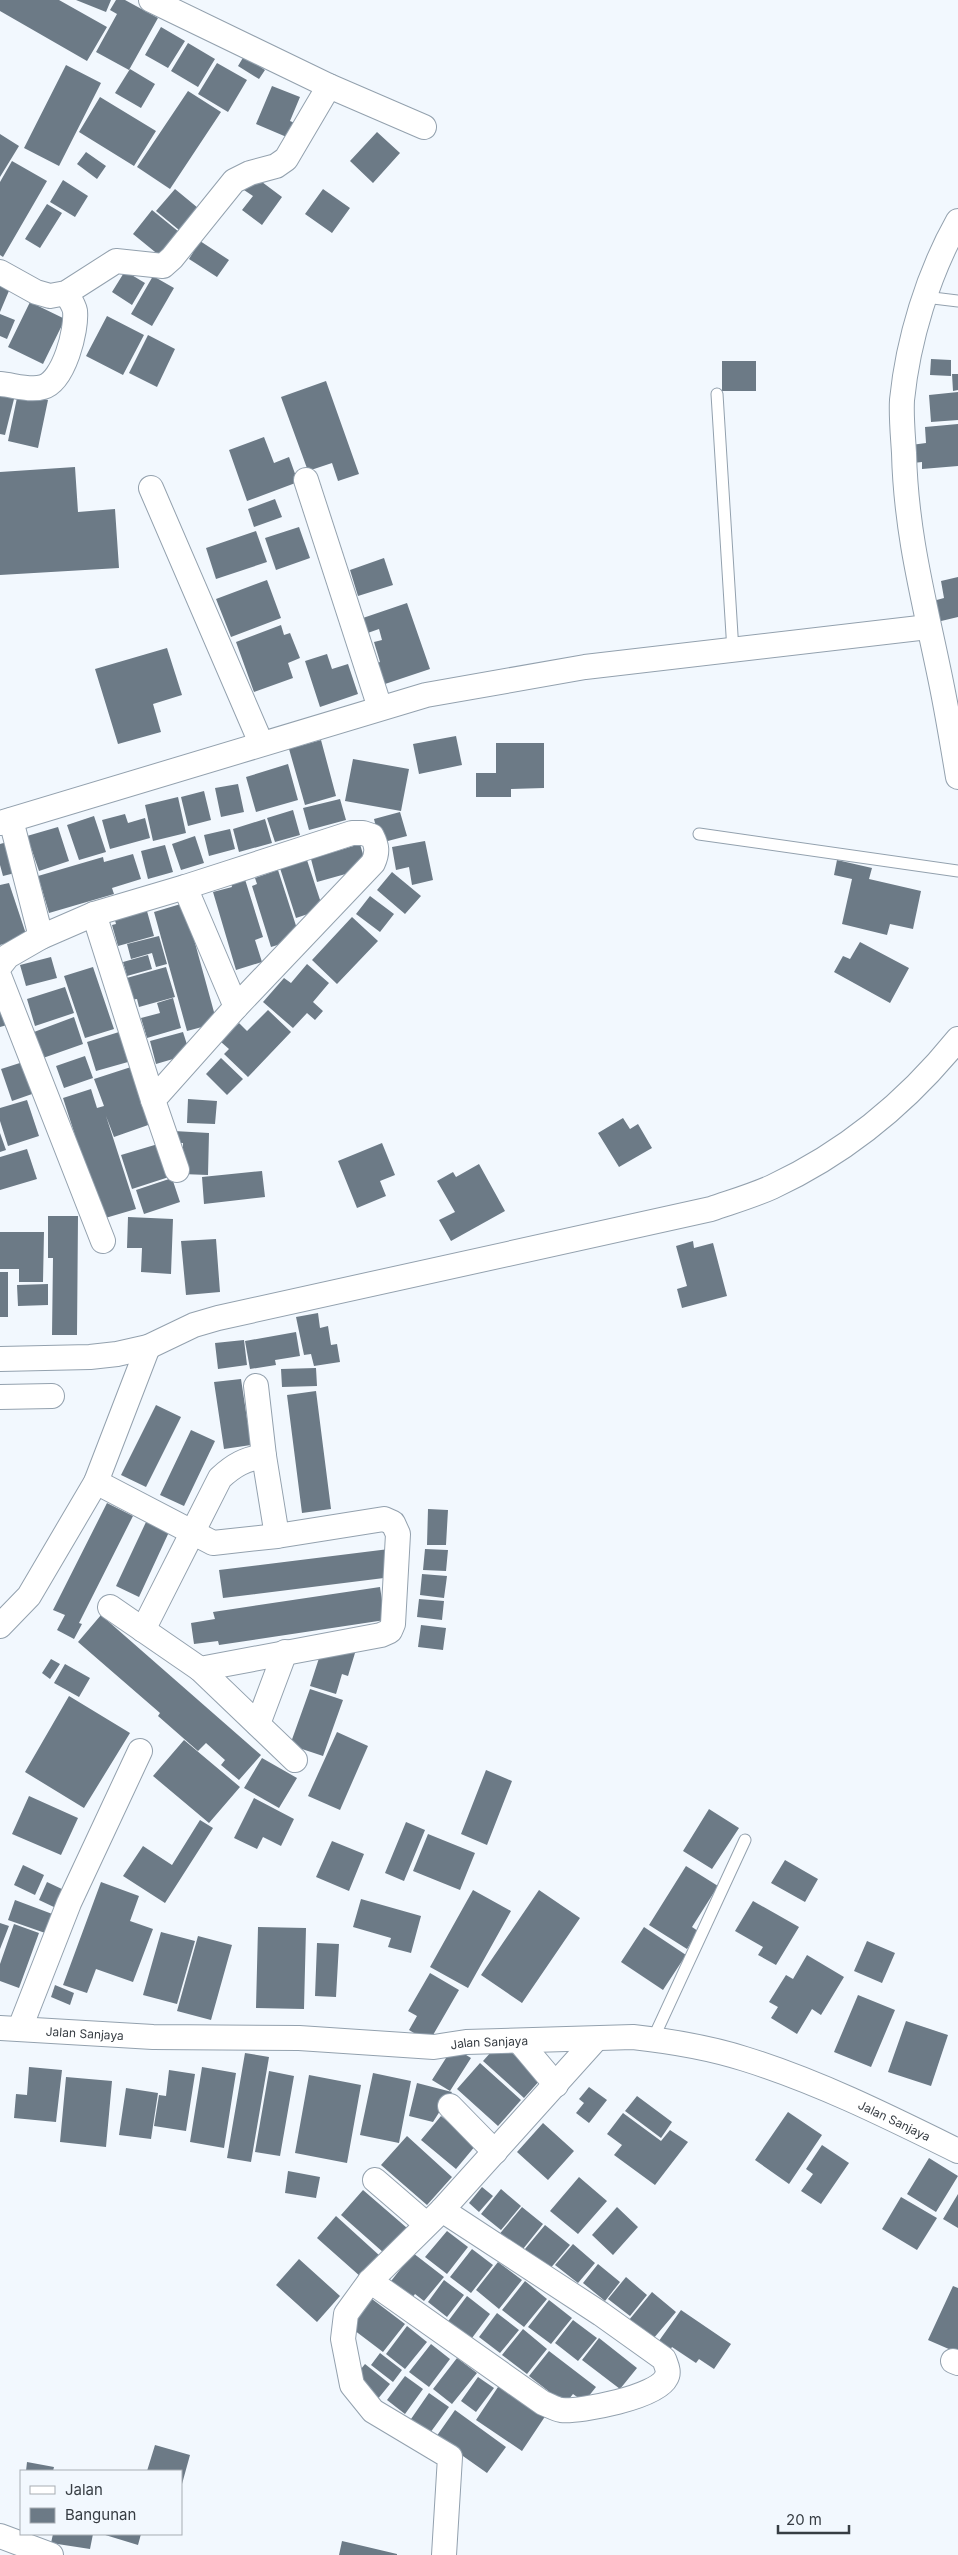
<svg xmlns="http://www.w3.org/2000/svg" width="958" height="2555" viewBox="0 0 958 2555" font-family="Inter,sans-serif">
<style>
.building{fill:#6c7a86}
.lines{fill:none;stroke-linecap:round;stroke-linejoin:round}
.service-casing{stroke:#93a1ae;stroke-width:13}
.minor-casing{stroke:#93a1ae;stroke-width:26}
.service{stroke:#fff;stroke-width:11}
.minor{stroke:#fff;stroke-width:24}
.labels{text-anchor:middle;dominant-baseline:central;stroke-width:5;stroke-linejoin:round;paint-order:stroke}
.street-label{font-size:12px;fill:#373d43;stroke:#f2f8fe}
</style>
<rect width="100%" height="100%" fill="#f2f8fe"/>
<path class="building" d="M 0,0 L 59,0 L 107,27 L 87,61 L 0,11 Z
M 76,0 L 111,0 L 106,12 Z
M 116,0 L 125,0 L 158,18 L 129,70 L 96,52 L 117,14 L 110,10 Z
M 161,27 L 185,41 L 168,68 L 145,55 Z
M 188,43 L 215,59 L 198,87 L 171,71 Z
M 244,56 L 265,70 L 259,79 L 238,66 Z
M 217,63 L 247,80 L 228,112 L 198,94 Z
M 66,65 L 101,83 L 59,166 L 24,148 Z
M 130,69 L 155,84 L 141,108 L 115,93 Z
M 272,86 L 300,97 L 290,121 L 302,126 L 296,141 L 256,124 Z
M 188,91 L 221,112 L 170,189 L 137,167 Z
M 100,97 L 156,131 L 134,166 L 79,132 Z
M 377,132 L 400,153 L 373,183 L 350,161 Z
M 0,134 L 19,146 L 0,177 Z
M 86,152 L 106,166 L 97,179 L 77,164 Z
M 12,161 L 47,181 L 3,257 L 0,255 L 0,182 Z
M 254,176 L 282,197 L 262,225 L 242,210 L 253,196 L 244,190 Z
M 63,180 L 88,196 L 75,217 L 50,202 Z
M 175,189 L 198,208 L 179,230 L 156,211 Z
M 323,189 L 350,208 L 332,233 L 305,214 Z
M 47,204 L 62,213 L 40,248 L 25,239 Z
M 152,210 L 179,232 L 160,256 L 133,234 Z
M 200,241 L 229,260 L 217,277 L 189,259 Z
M 125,271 L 145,283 L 132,305 L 112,292 Z
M 153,276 L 174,288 L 152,326 L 131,314 Z
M 0,281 L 11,286 L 0,312 Z
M 30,302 L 65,319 L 43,364 L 8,347 Z
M 0,314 L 15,320 L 7,339 L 0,336 Z
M 107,316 L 144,335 L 123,375 L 86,356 Z
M 148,335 L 175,349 L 157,387 L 129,373 Z
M 931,359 L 951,360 L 951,376 L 930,375 Z
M 722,361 L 756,361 L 756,391 L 722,391 Z
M 952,374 L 958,374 L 958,390 L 953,391 Z
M 326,381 L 359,474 L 338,481 L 332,463 L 308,471 L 281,397 Z
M 958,392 L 958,420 L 931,422 L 929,395 Z
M 18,393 L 48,400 L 38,448 L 8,441 Z
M 0,395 L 14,399 L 5,435 L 0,434 Z
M 958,424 L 958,466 L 922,469 L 922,462 L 913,463 L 911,445 L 926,443 L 925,427 Z
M 264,437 L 274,463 L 289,457 L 298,482 L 247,501 L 229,450 Z
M 75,467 L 78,512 L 115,509 L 119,568 L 0,575 L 0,472 Z
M 275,499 L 282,517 L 254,527 L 248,509 Z
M 299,527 L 310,558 L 276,570 L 265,538 Z
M 256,531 L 267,562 L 216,579 L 206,548 Z
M 384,558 L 393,585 L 358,596 L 350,570 Z
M 958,577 L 958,617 L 937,622 L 933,601 L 944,598 L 941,581 Z
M 267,580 L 281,618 L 231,637 L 216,599 Z
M 407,603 L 430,669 L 379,686 L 372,665 L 380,662 L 374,642 L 382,640 L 379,629 L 362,635 L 357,620 Z
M 281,625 L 284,635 L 290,633 L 300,658 L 288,663 L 293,678 L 254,692 L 236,642 Z
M 167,648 L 182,695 L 153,704 L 161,732 L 118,744 L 95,669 Z
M 327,654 L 332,669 L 348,664 L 358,694 L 320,707 L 305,661 Z
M 456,736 L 462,765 L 419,774 L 413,744 Z
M 321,740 L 336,796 L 305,805 L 289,749 Z
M 496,743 L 544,743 L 544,788 L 511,789 L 511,797 L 476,797 L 476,773 L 496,773 Z
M 353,759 L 409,769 L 401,811 L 345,801 Z
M 288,764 L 298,800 L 256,812 L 246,777 Z
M 238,784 L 244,812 L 221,817 L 215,788 Z
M 204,791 L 211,820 L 188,826 L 181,797 Z
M 178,797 L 186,833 L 153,841 L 145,805 Z
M 340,799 L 346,820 L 309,830 L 303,808 Z
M 293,810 L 300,835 L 275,842 L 267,818 Z
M 400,812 L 407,836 L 380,843 L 374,819 Z
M 125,814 L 128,823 L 145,818 L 150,838 L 110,849 L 102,820 Z
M 94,816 L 106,852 L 79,860 L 67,825 Z
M 265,819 L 272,843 L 239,852 L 233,829 Z
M 58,827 L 69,861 L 39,871 L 27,836 Z
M 230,829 L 235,849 L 209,856 L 204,835 Z
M 195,836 L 204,863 L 181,870 L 172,844 Z
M 14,840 L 23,871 L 3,876 L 0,865 L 0,844 Z
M 425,841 L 433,880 L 412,885 L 409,867 L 396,870 L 392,847 Z
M 360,844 L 367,868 L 317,882 L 311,859 Z
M 165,845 L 173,872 L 148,879 L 141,851 Z
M 133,854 L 141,879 L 112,888 L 114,894 L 49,913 L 38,876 L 103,857 L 104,862 Z
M 306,857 L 323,909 L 296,918 L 279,865 Z
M 837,860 L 872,868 L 869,879 L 921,891 L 913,929 L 890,924 L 887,935 L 842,924 L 852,879 L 834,875 Z
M 278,870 L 300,938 L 271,947 L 252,886 L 257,884 L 255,878 Z
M 392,872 L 421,896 L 405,914 L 377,890 Z
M 243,873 L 263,937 L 255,940 L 262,962 L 236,970 L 213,892 L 232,887 L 229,877 Z
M 9,883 L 27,937 L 0,945 L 0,885 Z
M 370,896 L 394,914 L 380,932 L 356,914 Z
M 184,903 L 217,1023 L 187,1031 L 154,912 Z
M 145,904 L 154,936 L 118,946 L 112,925 L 116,924 L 113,913 Z
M 352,917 L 378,941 L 337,984 L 312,960 Z
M 159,936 L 167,964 L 156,967 L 152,953 L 131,959 L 127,944 Z
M 860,942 L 909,968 L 890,1003 L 834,972 L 843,956 L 850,959 Z
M 148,955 L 152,969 L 127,976 L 123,962 Z
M 51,957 L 57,978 L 26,986 L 20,965 Z
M 307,964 L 329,983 L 313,1002 L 323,1011 L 315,1020 L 307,1013 L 293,1028 L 263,1002 L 284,978 L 291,983 Z
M 93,967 L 114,1029 L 85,1038 L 64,976 Z
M 166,967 L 175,997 L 139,1007 L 137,999 L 130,1000 L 123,979 Z
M 65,987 L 74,1013 L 35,1026 L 27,999 Z
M 173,998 L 181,1028 L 147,1038 L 141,1018 L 160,1013 L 157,1003 Z
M 0,1003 L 7,1025 L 0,1027 Z
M 268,1010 L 291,1032 L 248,1077 L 224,1054 L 229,1049 L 221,1042 L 239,1023 L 247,1031 Z
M 74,1017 L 83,1044 L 43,1058 L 34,1032 Z
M 119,1032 L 128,1062 L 96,1071 L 87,1042 Z
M 183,1032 L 190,1054 L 156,1064 L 150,1041 Z
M 85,1056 L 93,1078 L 64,1088 L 56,1066 Z
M 221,1058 L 243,1079 L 227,1095 L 206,1074 Z
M 23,1062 L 35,1093 L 12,1101 L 1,1069 Z
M 131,1067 L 151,1124 L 114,1137 L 106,1116 L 136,1209 L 102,1219 L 63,1098 L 91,1089 L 97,1108 L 104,1106 L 94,1079 Z
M 188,1099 L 217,1101 L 215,1124 L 187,1123 Z
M 27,1100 L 39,1136 L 8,1146 L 0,1121 L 0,1108 Z
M 623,1118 L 630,1129 L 638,1124 L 652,1148 L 619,1167 L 598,1133 Z
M 174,1131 L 209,1133 L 208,1175 L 182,1174 L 183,1143 L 174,1143 Z
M 0,1133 L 6,1150 L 0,1152 Z
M 382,1143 L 395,1175 L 380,1181 L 386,1196 L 357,1208 L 338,1161 Z
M 158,1144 L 169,1177 L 132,1189 L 121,1155 Z
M 27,1149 L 37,1179 L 0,1190 L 0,1157 Z
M 479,1164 L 505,1211 L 451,1241 L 439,1220 L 455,1212 L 437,1181 L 453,1172 L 456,1177 Z
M 262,1171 L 265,1197 L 204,1204 L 202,1177 Z
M 172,1178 L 180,1202 L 144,1214 L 136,1190 Z
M 48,1216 L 78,1216 L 77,1335 L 52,1335 L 53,1258 L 48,1258 Z
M 128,1217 L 173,1219 L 171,1274 L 141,1272 L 142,1248 L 127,1248 Z
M 0,1232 L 44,1232 L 43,1282 L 19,1282 L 19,1269 L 0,1269 Z
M 216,1239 L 220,1292 L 186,1295 L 181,1241 Z
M 693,1241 L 694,1248 L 713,1243 L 727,1296 L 682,1308 L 677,1289 L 687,1286 L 676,1246 Z
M 0,1272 L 8,1272 L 8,1317 L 0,1317 Z
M 48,1284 L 48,1305 L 18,1306 L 17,1285 Z
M 318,1313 L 320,1328 L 328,1326 L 331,1345 L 337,1344 L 340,1362 L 314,1366 L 311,1354 L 304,1355 L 296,1317 Z
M 296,1332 L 300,1356 L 275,1360 L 276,1365 L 250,1369 L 245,1341 Z
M 244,1340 L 247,1365 L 218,1369 L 215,1343 Z
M 316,1368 L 317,1386 L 282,1387 L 281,1369 Z
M 241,1379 L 251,1445 L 224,1449 L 214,1382 Z
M 316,1391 L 331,1509 L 302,1513 L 287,1395 Z
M 156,1405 L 181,1417 L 146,1487 L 121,1475 Z
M 191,1430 L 215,1441 L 184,1506 L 160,1495 Z
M 107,1503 L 133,1516 L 79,1623 L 82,1624 L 74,1639 L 57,1630 L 65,1615 L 53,1610 Z
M 428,1509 L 448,1510 L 446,1545 L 427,1545 Z
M 146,1522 L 169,1532 L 139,1597 L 116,1586 Z
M 389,1549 L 392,1577 L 223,1598 L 219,1570 Z
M 425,1549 L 448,1550 L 446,1571 L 423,1570 Z
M 422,1574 L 447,1576 L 444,1598 L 420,1595 Z
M 380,1587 L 385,1620 L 219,1645 L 218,1641 L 194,1644 L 191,1623 L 215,1619 L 213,1612 Z
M 419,1599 L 444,1601 L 442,1620 L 417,1617 Z
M 101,1615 L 261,1755 L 239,1780 L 221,1765 L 225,1760 L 206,1743 L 198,1751 L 158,1716 L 160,1713 L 78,1642 Z
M 421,1625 L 446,1628 L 443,1650 L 418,1647 Z
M 346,1651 L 355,1653 L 348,1676 L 342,1674 L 336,1694 L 310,1686 L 320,1655 Z
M 51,1659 L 60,1664 L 50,1679 L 42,1673 Z
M 65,1664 L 90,1678 L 79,1697 L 54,1683 Z
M 310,1689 L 343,1700 L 323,1756 L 290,1745 Z
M 69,1696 L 130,1733 L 84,1808 L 25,1772 Z
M 337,1732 L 368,1746 L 340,1810 L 308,1796 Z
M 184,1740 L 240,1787 L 209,1823 L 153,1776 Z
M 262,1758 L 297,1778 L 279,1808 L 244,1788 Z
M 486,1770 L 512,1781 L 487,1845 L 461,1834 Z
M 29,1796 L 78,1818 L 61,1855 L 12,1834 Z
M 254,1798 L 294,1819 L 281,1846 L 263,1837 L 257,1849 L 234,1838 Z
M 709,1809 L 739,1828 L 712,1869 L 683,1851 Z
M 200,1820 L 213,1828 L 165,1903 L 123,1876 L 143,1846 L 172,1865 Z
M 406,1822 L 425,1830 L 404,1881 L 385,1873 Z
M 428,1834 L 475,1853 L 460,1890 L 413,1871 Z
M 332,1841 L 364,1854 L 349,1891 L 316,1877 Z
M 785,1860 L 818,1879 L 805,1902 L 771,1883 Z
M 23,1865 L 44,1875 L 35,1895 L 14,1885 Z
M 686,1866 L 718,1886 L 692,1927 L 698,1931 L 687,1949 L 649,1925 Z
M 47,1882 L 64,1890 L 56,1908 L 39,1900 Z
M 101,1882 L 139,1896 L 130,1921 L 153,1929 L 133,1982 L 96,1969 L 87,1993 L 63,1985 Z
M 473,1890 L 511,1911 L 468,1988 L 430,1967 Z
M 539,1890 L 580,1918 L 522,2003 L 481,1975 Z
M 361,1899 L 421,1916 L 411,1953 L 388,1947 L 391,1938 L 353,1927 Z
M 15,1900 L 55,1915 L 48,1934 L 8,1920 Z
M 753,1901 L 799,1927 L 776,1965 L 758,1955 L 763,1947 L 735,1931 Z
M 0,1923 L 9,1926 L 0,1949 Z
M 14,1924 L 39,1933 L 19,1988 L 0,1981 L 0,1964 Z
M 258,1927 L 306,1928 L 304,2009 L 256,2008 Z
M 644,1927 L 686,1955 L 663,1990 L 621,1962 Z
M 161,1932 L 195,1941 L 177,2004 L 143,1995 Z
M 198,1936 L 232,1945 L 211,2020 L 177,2011 Z
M 867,1941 L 895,1953 L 882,1983 L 854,1971 Z
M 317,1943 L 339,1944 L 336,1997 L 315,1996 Z
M 807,1955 L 844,1977 L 821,2015 L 812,2009 L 797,2034 L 771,2018 L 778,2007 L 769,2002 L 786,1975 L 793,1979 Z
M 430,1973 L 459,1990 L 429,2042 L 409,2030 L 417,2016 L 408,2011 Z
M 55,1985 L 74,1993 L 70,2005 L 51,1997 Z
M 858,1995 L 895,2010 L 871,2067 L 834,2052 Z
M 906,2021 L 948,2035 L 931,2086 L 888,2072 Z
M 500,2042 L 541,2079 L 524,2098 L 483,2061 Z
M 453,2047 L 471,2058 L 450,2091 L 432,2080 Z
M 245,2053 L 269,2057 L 251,2162 L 227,2158 Z
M 480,2063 L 521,2100 L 498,2126 L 457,2089 Z
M 29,2067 L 62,2070 L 56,2122 L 14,2118 L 16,2094 L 27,2095 Z
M 202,2067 L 236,2073 L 224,2148 L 190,2142 Z
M 169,2070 L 195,2074 L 186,2131 L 154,2126 L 159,2095 L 166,2096 Z
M 269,2071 L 294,2076 L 280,2156 L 255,2152 Z
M 373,2073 L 411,2081 L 399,2143 L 360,2135 Z
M 309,2075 L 361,2085 L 347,2163 L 295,2153 Z
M 66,2077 L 112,2081 L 106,2147 L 60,2142 Z
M 417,2083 L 452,2092 L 433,2122 L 409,2116 Z
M 589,2087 L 607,2100 L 589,2123 L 576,2113 L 584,2103 L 579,2099 Z
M 126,2088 L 158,2093 L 151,2139 L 119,2135 Z
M 637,2096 L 672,2122 L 661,2138 L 625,2111 Z
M 788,2112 L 822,2135 L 789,2184 L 755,2160 Z
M 623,2113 L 661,2141 L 670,2130 L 688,2142 L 655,2185 L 614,2155 L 622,2145 L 607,2134 Z
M 441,2116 L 476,2145 L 456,2169 L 421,2140 Z
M 543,2123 L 574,2151 L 548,2180 L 517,2152 Z
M 407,2136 L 452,2177 L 427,2205 L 381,2165 Z
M 822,2145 L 849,2163 L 821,2204 L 801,2191 L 813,2174 L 806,2169 Z
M 929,2158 L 958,2176 L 936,2212 L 907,2194 Z
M 288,2171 L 320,2177 L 316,2198 L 285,2193 Z
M 579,2177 L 607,2201 L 578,2234 L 550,2211 Z
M 482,2187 L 493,2196 L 479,2212 L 469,2203 Z
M 501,2189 L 521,2206 L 501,2230 L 481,2214 Z
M 363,2190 L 407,2228 L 384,2253 L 341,2215 Z
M 958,2194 L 958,2228 L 943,2219 Z
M 901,2197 L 937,2218 L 917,2250 L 882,2229 Z
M 522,2207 L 543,2224 L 519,2254 L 497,2237 Z
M 617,2207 L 638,2227 L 613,2255 L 592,2235 Z
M 336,2216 L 380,2256 L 361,2277 L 317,2238 Z
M 545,2225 L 570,2245 L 549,2270 L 525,2249 Z
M 447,2231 L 468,2247 L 447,2274 L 425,2257 Z
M 573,2244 L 595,2263 L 578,2283 L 555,2265 Z
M 472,2249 L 493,2265 L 471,2293 L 450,2277 Z
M 413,2253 L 444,2277 L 424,2301 L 415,2294 L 409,2302 L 388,2285 Z
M 299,2259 L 340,2296 L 317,2322 L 276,2285 Z
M 498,2262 L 522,2280 L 499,2309 L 476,2290 Z
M 598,2264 L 620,2282 L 605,2301 L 583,2283 Z
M 626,2277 L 647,2295 L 630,2316 L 608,2299 Z
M 444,2280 L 464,2295 L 447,2317 L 428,2302 Z
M 525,2281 L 547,2299 L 524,2327 L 502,2310 Z
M 953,2286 L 958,2288 L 958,2353 L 928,2340 Z
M 652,2292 L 676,2312 L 653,2339 L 629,2320 Z
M 467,2296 L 490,2314 L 469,2342 L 446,2324 Z
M 372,2299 L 405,2324 L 383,2352 L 350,2327 Z
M 549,2300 L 572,2318 L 551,2344 L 528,2327 Z
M 681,2310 L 731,2344 L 714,2369 L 699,2359 L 696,2363 L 672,2347 L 668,2353 L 656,2345 Z
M 497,2313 L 519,2330 L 500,2353 L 479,2337 Z
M 573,2320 L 597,2338 L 578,2361 L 555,2343 Z
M 407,2326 L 427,2342 L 405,2369 L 386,2354 Z
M 523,2329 L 547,2349 L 527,2374 L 502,2355 Z
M 599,2338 L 637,2368 L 620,2389 L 582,2360 Z
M 431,2344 L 450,2359 L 429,2387 L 409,2372 Z
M 549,2351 L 596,2387 L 584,2402 L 573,2394 L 565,2404 L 529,2376 Z
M 380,2353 L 402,2370 L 393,2382 L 371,2365 Z
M 457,2358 L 477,2373 L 452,2404 L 433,2389 Z
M 365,2364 L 390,2384 L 377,2400 L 352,2380 Z
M 405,2376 L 423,2389 L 405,2414 L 387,2400 Z
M 478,2377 L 494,2388 L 476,2412 L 461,2401 Z
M 500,2384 L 546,2415 L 522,2451 L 476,2420 Z
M 429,2393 L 449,2407 L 430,2433 L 411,2419 Z
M 455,2410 L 506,2447 L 487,2473 L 436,2437 Z
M 155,2445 L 190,2455 L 182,2484 L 181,2471 L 147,2471 Z
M 27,2462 L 54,2467 L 53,2471 L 26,2471 Z
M 53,2534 L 93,2534 L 90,2549 L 51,2543 Z
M 102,2534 L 141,2534 L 138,2545 Z
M 342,2541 L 397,2554 L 397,2555 L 339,2555 Z"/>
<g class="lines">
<defs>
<path id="service" d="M 925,297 L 958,301
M 717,394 L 733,651
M 699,834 L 958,871
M 653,2039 L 745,1840"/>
<g id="minor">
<path d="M 151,0 L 329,86 L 424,127"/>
<path d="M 958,221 C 928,274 908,340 902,400 C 901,417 903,436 904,453 C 906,537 926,607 942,687 C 948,717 953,747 958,777"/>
<path d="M 0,272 L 36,292 L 50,296 L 66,293 L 116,261 L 163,266 L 172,258 L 234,181 L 250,173 L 276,166 L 286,159 L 329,86"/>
<path d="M 0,384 C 13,385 30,391 43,387 C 64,381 77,330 75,311 C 74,305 69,298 66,293"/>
<path d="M 306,480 L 380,708"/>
<path d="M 151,488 L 261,743"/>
<path d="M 11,820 L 41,937 L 94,914 L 185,887 L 352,833 L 363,833 L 372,836 C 377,846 378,852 373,863 L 236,1007 L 153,1100 L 177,1170"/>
<path d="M 0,823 L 426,695 L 585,667 L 928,627"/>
<path d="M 185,887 L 236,1007"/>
<path d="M 94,914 L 153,1100"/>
<path d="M 0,966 L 8,956 L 41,937"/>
<path d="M 0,978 L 103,1241"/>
<path d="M 0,1359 L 90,1357 L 117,1354 L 148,1347 L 194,1325 L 218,1318 L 711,1209 C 731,1202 752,1196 772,1187 C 845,1153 908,1101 958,1039"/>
<path d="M 256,1386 L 264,1456"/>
<path d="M 0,1397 L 52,1396"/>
<path d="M 96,1482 L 213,1543 L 277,1536 L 384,1519 L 393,1523 L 398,1534 L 393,1624 L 390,1631 L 381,1635 L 200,1669 L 110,1607"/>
<path d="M 0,1626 L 29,1596 L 96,1482 L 148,1347"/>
<path d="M 143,1630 L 220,1478 C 234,1465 245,1459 264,1456 L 277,1536"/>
<path d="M 200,1669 L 295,1760"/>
<path d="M 258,1724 L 285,1652"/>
<path id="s1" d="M 0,2028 L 153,2037 L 299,2038 L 434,2047 L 466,2042 L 633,2037 C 669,2041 711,2048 745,2059 C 819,2082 889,2117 958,2151"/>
<path d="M 20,2028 L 69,1903 L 140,1751"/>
<path d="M 519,2041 L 556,2085"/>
<path d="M 450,2106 L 495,2152"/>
<path d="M 375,2180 L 426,2224"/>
<path d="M 370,2281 L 543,2403 C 549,2405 555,2409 561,2410 C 581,2412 657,2397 666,2378 C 670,2372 666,2365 664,2359 L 601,2314 L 442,2210"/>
<path d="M 953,2361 L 958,2363"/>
<path d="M 0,2536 L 51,2555"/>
<path d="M 444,2555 L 450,2457 L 373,2411 L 352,2385 L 343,2339 L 346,2314 L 370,2281 L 442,2210 L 596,2039"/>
</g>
</defs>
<use href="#service" class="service-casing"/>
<use href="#minor" class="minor-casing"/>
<use href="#service" class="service"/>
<use href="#minor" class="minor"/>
</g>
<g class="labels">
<g class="street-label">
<text stroke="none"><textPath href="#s1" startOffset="85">Jalan Sanjaya</textPath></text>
<text stroke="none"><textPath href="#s1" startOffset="490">Jalan Sanjaya</textPath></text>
<text stroke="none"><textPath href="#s1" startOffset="910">Jalan Sanjaya</textPath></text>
</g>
</g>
<rect x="20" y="2470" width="162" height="65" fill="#f2f8fe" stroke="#a7adb3"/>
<rect x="30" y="2486" width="25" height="8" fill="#ffffff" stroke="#a7adb3"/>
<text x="65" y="2495" font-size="15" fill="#373d43">Jalan</text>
<rect x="30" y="2508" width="25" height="15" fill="#6c7a86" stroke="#a7adb3"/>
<text x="65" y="2520" font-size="15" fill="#373d43">Bangunan</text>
<path d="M778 2525v8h71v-8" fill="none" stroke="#373d43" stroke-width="2.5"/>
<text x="786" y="2525" font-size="15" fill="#373d43" stroke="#f2f8fe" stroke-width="4" paint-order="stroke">20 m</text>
</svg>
